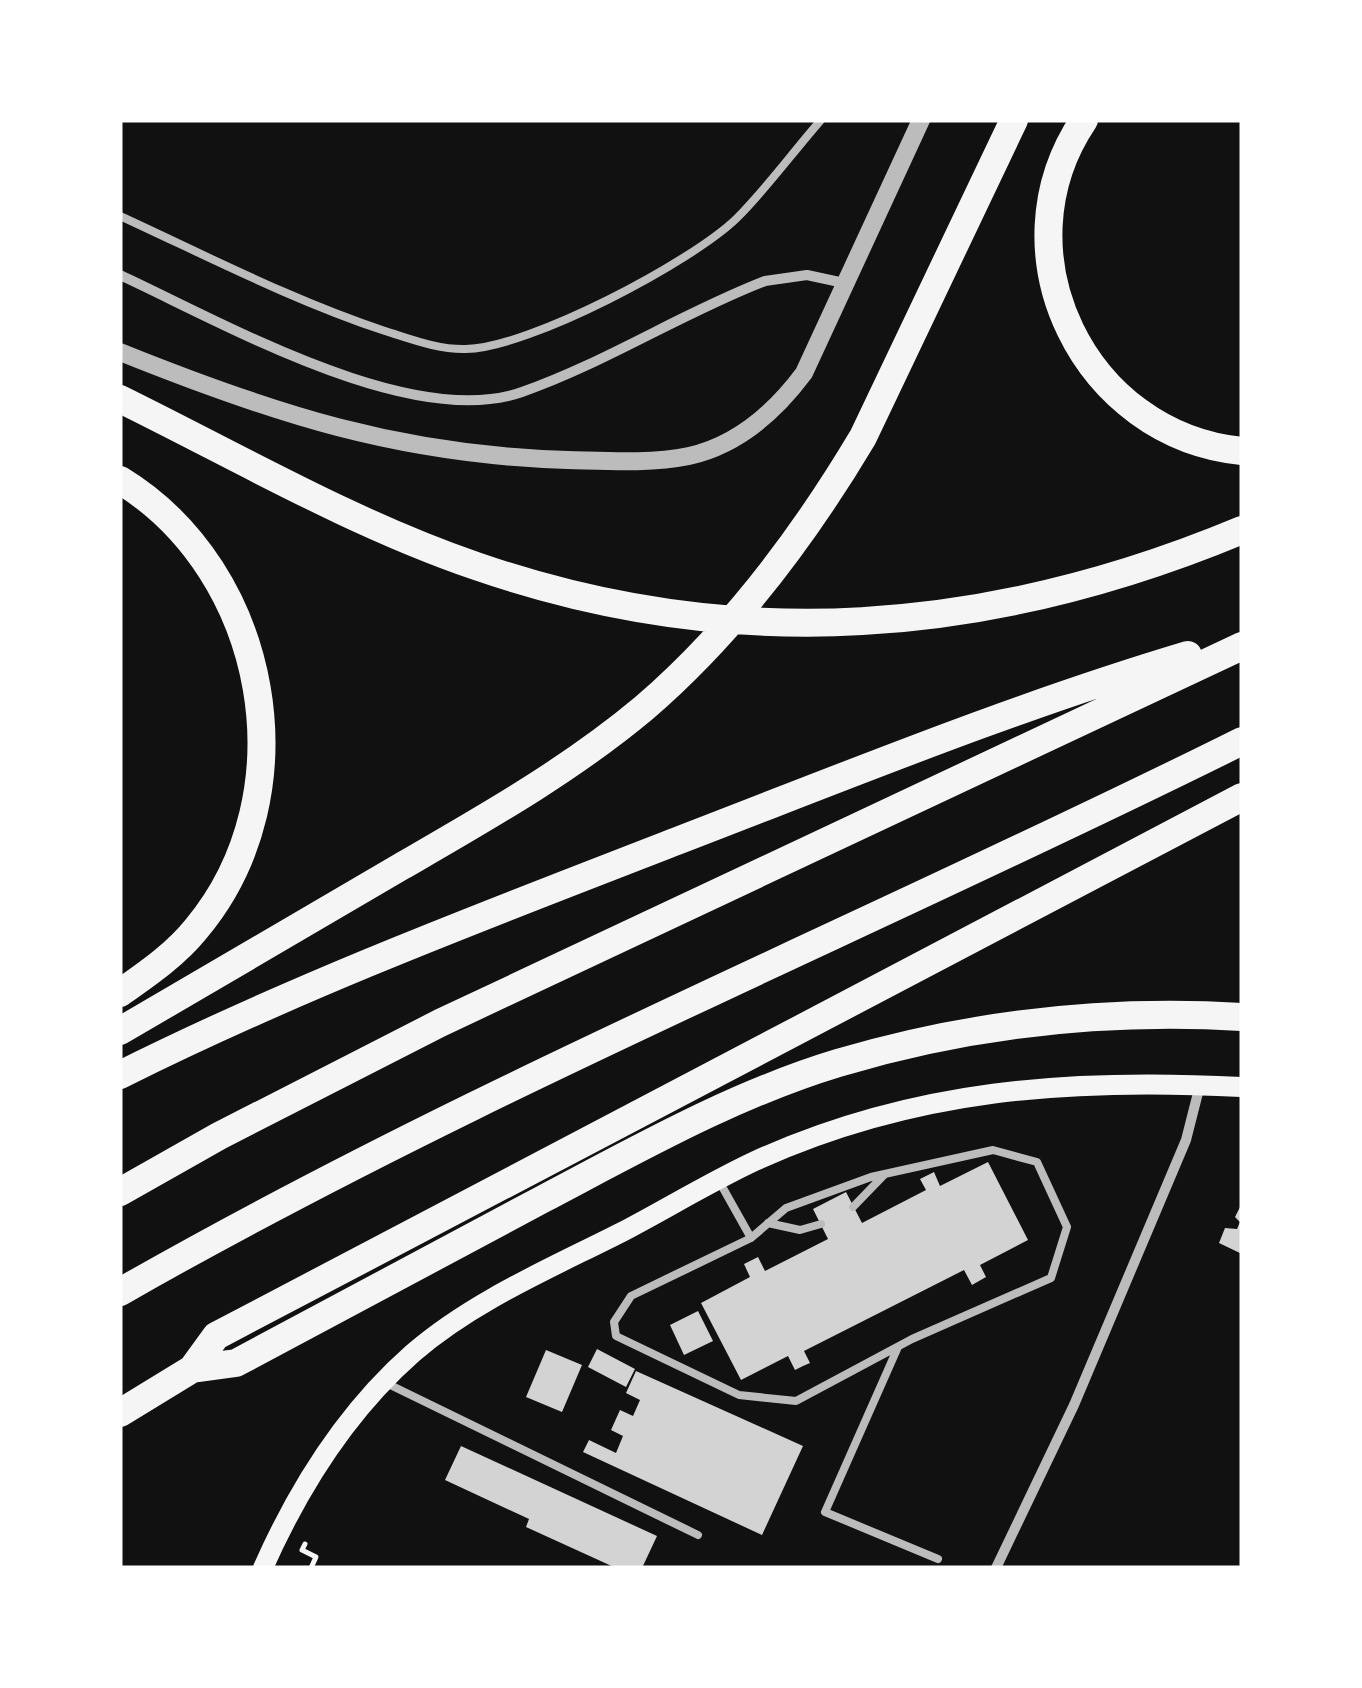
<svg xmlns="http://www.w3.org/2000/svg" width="1362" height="1688" viewBox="0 0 1362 1688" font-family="'PT Serif',serif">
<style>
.building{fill:#d3d3d3}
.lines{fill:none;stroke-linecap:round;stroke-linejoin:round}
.path{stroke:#f5f5f5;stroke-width:5}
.service{stroke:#bcbcbc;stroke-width:8}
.minor{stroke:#bcbcbc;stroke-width:10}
.tertiary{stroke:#bcbcbc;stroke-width:18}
.secondary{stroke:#f5f5f5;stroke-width:20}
.motorway{stroke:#f5f5f5;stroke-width:28}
</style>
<rect width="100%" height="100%" fill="#111"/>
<path class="building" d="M 988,1162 L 1028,1240 L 980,1265 L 986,1277 L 972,1285 L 964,1270 L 804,1351 L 810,1363 L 803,1366 L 795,1370 L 788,1356 L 741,1380 L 701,1303 L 750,1277 L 744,1264 L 758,1257 L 765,1271 L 828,1239 L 813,1209 L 846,1192 L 862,1223 L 926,1190 L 920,1179 L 934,1172 L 940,1186 Z
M 1242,1203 L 1242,1254 L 1219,1243 L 1225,1228 L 1237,1229 L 1240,1222 L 1235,1217 Z
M 698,1311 L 713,1341 L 684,1355 L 670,1325 Z
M 597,1349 L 635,1369 L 626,1387 L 588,1367 Z
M 546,1350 L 582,1365 L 562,1412 L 526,1397 Z
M 636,1371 L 803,1446 L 762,1535 L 583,1452 L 589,1440 L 616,1453 L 623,1436 L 611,1430 L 620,1410 L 633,1416 L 640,1400 L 626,1393 Z
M 461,1446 L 657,1536 L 642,1568 L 616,1568 L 526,1527 L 529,1519 L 445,1480 Z"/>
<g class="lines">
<path class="path" d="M 305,1544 L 302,1550 L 316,1557 L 311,1568"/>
<path class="service" d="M 120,216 C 207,256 294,301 385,331 C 411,339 439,350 466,349 C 529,348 692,262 737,218 C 767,188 793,152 821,120
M 719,1181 L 751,1238 L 631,1296 L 614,1322 L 616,1336 L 739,1395 L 796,1401 L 912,1339 L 1051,1278 L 1067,1227 L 1037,1162 L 993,1150 L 871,1177 L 786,1208 L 751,1238
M 853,1207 L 884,1175
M 768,1223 L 800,1230 L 821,1224
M 898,1347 L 825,1512 L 938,1559
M 384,1382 L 698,1535"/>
<path class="minor" d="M 120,275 C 222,322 411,431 522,392 C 605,363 682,313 765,281 L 807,275 L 844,283
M 996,1568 L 1074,1405 L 1186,1140 L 1200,1085"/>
<path class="tertiary" d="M 120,352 C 274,414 400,455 568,460 C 607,461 650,464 689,456 C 738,445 775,412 804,373 L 921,120"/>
<path class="secondary" d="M 263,1568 C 298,1489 347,1411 413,1353 C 473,1301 551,1268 622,1232 C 666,1209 710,1182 755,1161 C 913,1089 1071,1078 1242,1087"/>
<path class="motorway" d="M 1084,120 C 994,253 1085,436 1242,451
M 120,399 C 236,456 353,524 476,566 C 736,656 990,635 1242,530
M 120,480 C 269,571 310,793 196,929 C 175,955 147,974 120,993
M 120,1031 C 214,976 308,921 402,866 C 485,818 570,770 644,708 C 731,633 804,536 863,437 L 1014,120
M 120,1075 C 300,985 489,914 677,841 C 846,776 1014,707 1188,655
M 120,1192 L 219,1136 L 440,1023 L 1242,646
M 120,1292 C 482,1085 869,927 1242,741
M 192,1369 L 236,1363 C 338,1309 440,1254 543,1199 C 638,1149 735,1094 838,1063 C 969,1024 1106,1009 1242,1017
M 120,1413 L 192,1369 L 216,1336 L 1242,797"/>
</g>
<rect width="1362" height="1688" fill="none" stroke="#ffffff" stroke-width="245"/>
</svg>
